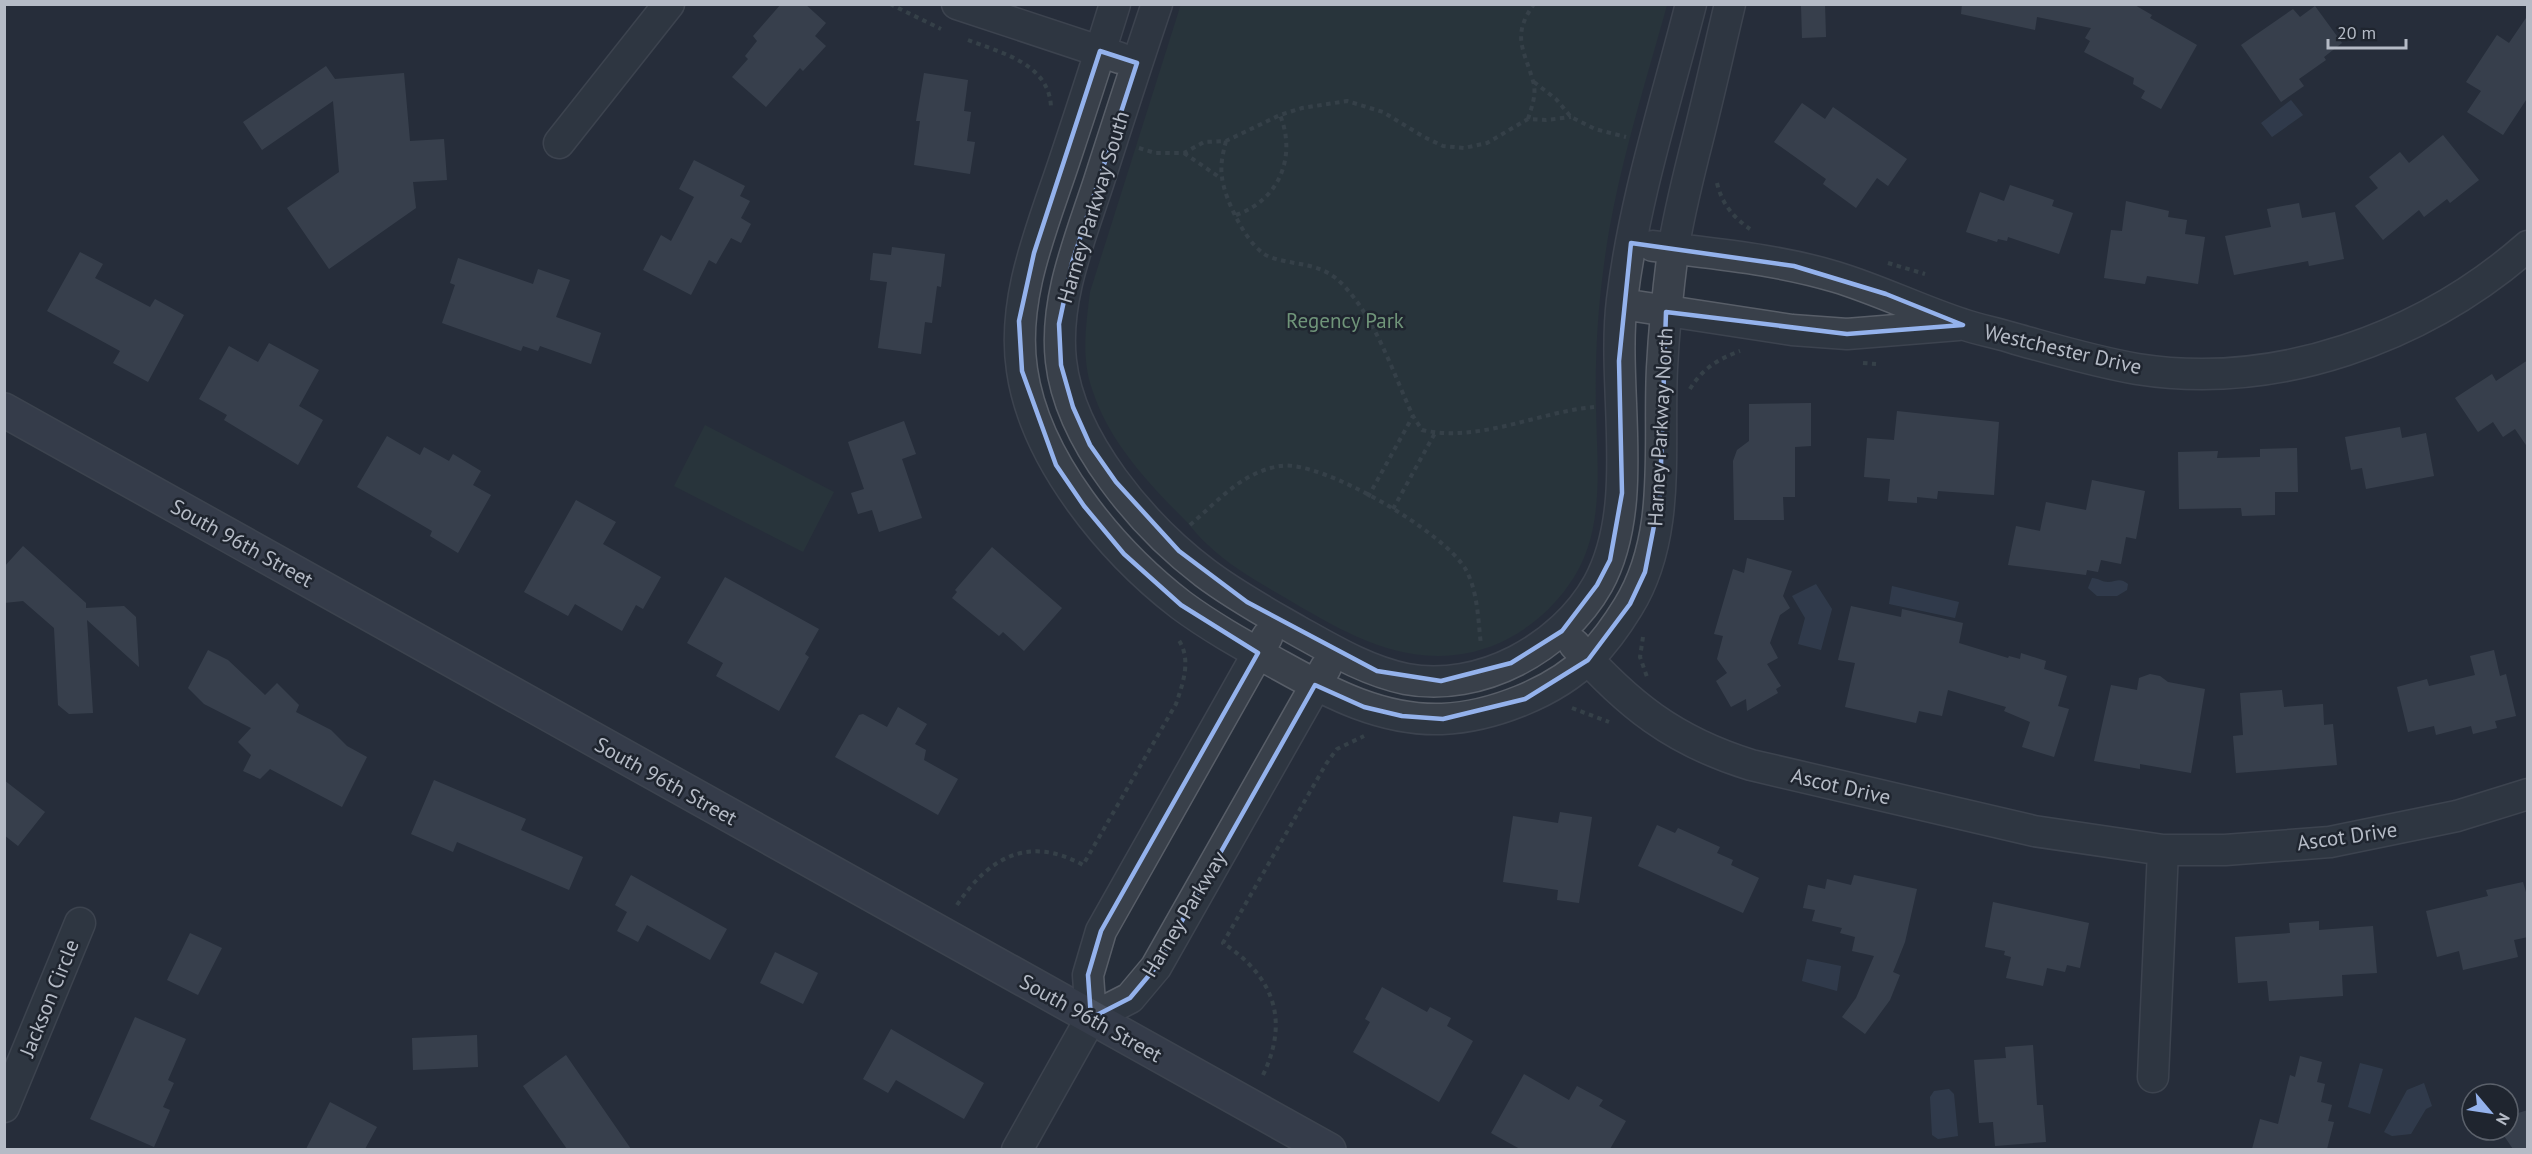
<svg xmlns="http://www.w3.org/2000/svg" width="2532" height="1154" viewBox="0 0 2532 1154" font-family="'PT Sans',sans-serif">
<style>
.green{fill:#2b3c3d}
.water{fill:#3d4b61}
.building{fill:#4d5563}
.lines{fill:none;stroke-linecap:round;stroke-linejoin:round}
.street-casing{stroke:#585e68;stroke-width:33}
.secondary-casing{stroke:#585e68;stroke-width:36}
.path{stroke:#48575a;stroke-width:4;stroke-dasharray:4.5 4.5;stroke-linecap:butt}
.street{stroke:#39404a;stroke-width:30}
.secondary{stroke:#484f5d;stroke-width:33}
.marked{fill:none;stroke:#94b2ec;stroke-width:4.5;stroke-linejoin:round}
.labels{text-anchor:middle;dominant-baseline:central;stroke-width:5;stroke-linejoin:round;paint-order:stroke}
.street-label{font-size:21px;fill:#b5bbc6;stroke:#1f252f}
.park-label{font-size:21px;fill:#6f9479;stroke:#1f252f}
</style>
<rect width="100%" height="100%" fill="#262e3a"/>
<path class="green" d="M 1181,4 L 1667,5 C 1643,92 1614,181 1603,272 C 1597,317 1595,363 1596,409 C 1597,469 1606,535 1568,586 C 1542,623 1499,651 1454,655 C 1391,662 1335,627 1284,597 C 1258,582 1230,566 1208,545 C 1200,538 1193,529 1186,521 C 1148,483 1109,442 1092,389 C 1081,357 1086,325 1090,292 Z
M 705,425 L 834,492 L 803,552 L 674,486 Z"/>
<path class="water" d="M 2291,100 L 2303,115 L 2272,137 L 2261,123 Z
M 2092,578 C 2098,578 2102,582 2108,582 C 2117,582 2119,577 2128,584 L 2127,590 L 2117,596 L 2097,596 L 2088,588 Z
M 1816,584 L 1832,609 L 1821,650 L 1798,644 L 1805,618 L 1792,596 Z
M 1892,586 L 1959,602 L 1955,618 L 1889,604 Z
M 1807,959 L 1841,966 L 1837,991 L 1802,981 Z
M 2360,1063 L 2383,1069 L 2370,1114 L 2348,1107 Z
M 2424,1083 L 2432,1106 L 2426,1109 L 2411,1134 L 2392,1136 L 2384,1132 L 2407,1090 Z
M 1949,1089 L 1954,1094 L 1958,1136 L 1938,1139 L 1932,1135 L 1930,1097 L 1934,1091 Z"/>
<path class="building" d="M 781,4 L 805,4 L 826,23 L 815,36 L 826,46 L 803,71 L 800,68 L 766,107 L 732,77 L 748,59 L 745,56 L 757,41 L 753,36 Z
M 1801,4 L 1825,4 L 1826,37 L 1802,38 Z
M 1962,4 L 2133,4 L 2152,15 L 2150,18 L 2197,45 L 2161,109 L 2141,98 L 2145,91 L 2133,84 L 2134,78 L 2084,52 L 2090,41 L 2085,38 L 2091,28 L 2037,17 L 2035,30 L 1961,14 Z
M 2315,6 L 2342,43 L 2324,57 L 2326,60 L 2299,79 L 2304,86 L 2281,102 L 2241,45 L 2293,9 L 2300,17 Z
M 2528,15 L 2528,97 L 2503,135 L 2467,112 L 2481,91 L 2466,82 L 2497,35 L 2509,43 Z
M 326,66 L 335,79 L 404,73 L 410,141 L 444,139 L 447,180 L 413,182 L 416,208 L 329,269 L 287,208 L 339,172 L 333,101 L 262,150 L 243,122 Z
M 924,73 L 968,80 L 964,111 L 971,112 L 967,141 L 975,142 L 970,174 L 914,165 L 920,121 L 916,121 Z
M 1802,103 L 1825,119 L 1833,107 L 1907,159 L 1888,186 L 1877,178 L 1856,208 L 1823,184 L 1826,179 L 1774,142 Z
M 2443,135 L 2479,180 L 2450,203 L 2447,199 L 2424,217 L 2419,210 L 2383,240 L 2355,206 L 2378,188 L 2369,177 L 2400,152 L 2409,163 Z
M 694,160 L 745,186 L 740,196 L 750,201 L 741,218 L 751,224 L 741,243 L 731,238 L 716,264 L 709,260 L 691,295 L 643,270 L 661,235 L 671,241 L 694,197 L 679,189 Z
M 2010,185 L 2054,200 L 2052,206 L 2073,213 L 2059,254 L 2008,237 L 2007,241 L 1998,239 L 1997,242 L 1966,232 L 1980,192 L 2004,201 Z
M 2126,201 L 2169,211 L 2168,217 L 2187,220 L 2185,234 L 2205,237 L 2198,284 L 2147,276 L 2145,284 L 2104,278 L 2111,230 L 2122,231 Z
M 2299,203 L 2302,218 L 2335,212 L 2344,259 L 2309,266 L 2308,261 L 2234,275 L 2225,236 L 2271,227 L 2267,209 Z
M 892,247 L 945,254 L 941,287 L 937,286 L 932,323 L 925,322 L 921,354 L 878,348 L 887,282 L 870,280 L 873,253 L 891,255 Z
M 80,252 L 103,264 L 95,278 L 150,307 L 155,299 L 184,315 L 148,382 L 113,363 L 120,351 L 47,311 Z
M 458,258 L 533,284 L 538,269 L 570,280 L 556,317 L 601,333 L 591,364 L 540,346 L 538,351 L 523,346 L 521,351 L 442,323 L 455,285 L 450,283 Z
M 269,343 L 319,370 L 299,406 L 323,420 L 298,465 L 224,420 L 227,415 L 199,399 L 229,346 L 258,362 Z
M 2528,360 L 2528,448 L 2515,429 L 2503,437 L 2493,422 L 2478,432 L 2455,398 L 2492,374 L 2496,381 Z
M 1811,403 L 1811,446 L 1795,447 L 1795,497 L 1783,497 L 1784,520 L 1734,520 L 1733,461 L 1737,450 L 1749,441 L 1749,404 Z
M 1897,411 L 1999,422 L 1994,495 L 1938,491 L 1937,499 L 1917,497 L 1917,503 L 1888,501 L 1890,479 L 1864,477 L 1867,438 L 1894,440 Z
M 904,421 L 916,454 L 902,459 L 922,518 L 879,532 L 872,510 L 858,514 L 851,493 L 864,489 L 848,442 Z
M 2400,427 L 2402,438 L 2426,433 L 2434,476 L 2366,489 L 2362,468 L 2351,470 L 2345,437 Z
M 387,436 L 420,455 L 424,447 L 449,461 L 453,454 L 481,471 L 473,485 L 491,495 L 458,553 L 430,536 L 432,531 L 357,487 Z
M 2297,448 L 2298,492 L 2275,492 L 2275,515 L 2242,516 L 2241,508 L 2179,509 L 2178,452 L 2218,451 L 2217,458 L 2260,457 L 2260,449 Z
M 2092,480 L 2145,491 L 2136,539 L 2126,537 L 2121,564 L 2101,560 L 2098,572 L 2087,570 L 2086,575 L 2008,565 L 2016,526 L 2040,531 L 2046,502 L 2086,510 Z
M 576,500 L 616,522 L 603,544 L 661,577 L 643,609 L 636,605 L 622,631 L 575,604 L 568,616 L 524,592 Z
M 23,546 L 86,603 L 86,608 L 124,606 L 136,617 L 139,667 L 87,620 L 93,713 L 69,714 L 58,705 L 54,628 L 23,601 L 4,603 L 4,567 Z
M 992,547 L 1062,608 L 1024,651 L 1003,632 L 999,636 L 952,598 L 957,592 L 955,590 Z
M 1747,558 L 1792,571 L 1783,596 L 1790,608 L 1780,615 L 1770,643 L 1778,658 L 1767,664 L 1781,686 L 1776,689 L 1778,693 L 1747,711 L 1746,699 L 1731,707 L 1716,681 L 1727,673 L 1717,659 L 1723,636 L 1714,634 L 1733,569 L 1744,573 Z
M 725,577 L 819,629 L 805,654 L 809,657 L 779,711 L 716,676 L 723,663 L 687,643 Z
M 1851,606 L 1901,617 L 1902,609 L 1963,623 L 1959,643 L 2008,658 L 2009,656 L 2020,659 L 2021,653 L 2046,661 L 2044,669 L 2067,676 L 2058,706 L 2069,709 L 2054,757 L 2022,747 L 2030,722 L 2004,711 L 2006,707 L 1948,690 L 1942,716 L 1919,711 L 1916,723 L 1845,707 L 1855,663 L 1838,660 Z
M 208,650 L 228,660 L 265,695 L 277,683 L 299,705 L 296,712 L 331,730 L 347,746 L 367,757 L 342,807 L 270,769 L 260,779 L 243,771 L 251,755 L 238,742 L 251,728 L 204,704 L 188,688 Z
M 2494,650 L 2500,676 L 2506,674 L 2516,716 L 2495,721 L 2497,728 L 2473,734 L 2471,726 L 2436,735 L 2434,726 L 2408,732 L 2397,687 L 2427,679 L 2429,686 L 2475,675 L 2470,656 Z
M 2150,674 L 2160,676 L 2168,682 L 2205,689 L 2191,773 L 2140,764 L 2140,769 L 2094,761 L 2111,685 L 2137,690 L 2139,678 Z
M 2282,690 L 2284,707 L 2323,704 L 2324,725 L 2333,724 L 2337,765 L 2236,773 L 2233,736 L 2243,735 L 2240,693 Z
M 898,707 L 927,724 L 915,744 L 926,750 L 924,760 L 958,779 L 938,815 L 835,757 L 859,715 L 863,714 L 887,727 Z
M 4,780 L 45,812 L 18,846 L 4,835 Z
M 434,780 L 526,819 L 521,830 L 583,857 L 569,890 L 457,842 L 453,852 L 411,834 Z
M 1560,812 L 1592,817 L 1579,903 L 1557,900 L 1558,890 L 1503,882 L 1513,816 L 1558,823 Z
M 1657,825 L 1675,833 L 1678,828 L 1720,847 L 1717,853 L 1733,860 L 1731,865 L 1759,878 L 1743,913 L 1638,866 Z
M 631,875 L 727,929 L 710,960 L 647,925 L 638,942 L 617,931 L 627,912 L 615,905 Z
M 1854,875 L 1917,889 L 1905,942 L 1893,972 L 1900,975 L 1890,1000 L 1865,1034 L 1842,1017 L 1856,998 L 1874,956 L 1852,951 L 1855,937 L 1840,933 L 1842,928 L 1812,921 L 1815,910 L 1803,908 L 1808,885 L 1825,889 L 1827,879 L 1851,885 Z
M 2523,882 L 2528,899 L 2528,937 L 2514,940 L 2518,957 L 2463,970 L 2459,951 L 2437,957 L 2426,911 L 2488,896 L 2486,890 Z
M 1993,902 L 2089,923 L 2080,968 L 2067,965 L 2065,972 L 2047,968 L 2043,986 L 2006,978 L 2011,957 L 2004,955 L 2005,951 L 1985,947 Z
M 2319,921 L 2319,930 L 2373,926 L 2377,973 L 2342,975 L 2343,996 L 2269,1001 L 2267,981 L 2238,983 L 2235,937 L 2290,933 L 2289,923 Z
M 190,933 L 222,948 L 198,995 L 167,980 Z
M 775,952 L 818,973 L 803,1004 L 760,983 Z
M 1382,987 L 1427,1012 L 1430,1007 L 1451,1018 L 1447,1026 L 1473,1041 L 1439,1102 L 1353,1052 L 1370,1022 L 1365,1019 Z
M 135,1017 L 186,1039 L 168,1080 L 174,1083 L 163,1107 L 170,1110 L 154,1147 L 90,1119 Z
M 891,1029 L 984,1083 L 964,1119 L 896,1080 L 888,1093 L 863,1079 Z
M 477,1035 L 478,1067 L 413,1070 L 412,1038 Z
M 2033,1045 L 2037,1105 L 2043,1105 L 2046,1142 L 1995,1146 L 1993,1122 L 1979,1123 L 1974,1060 L 2006,1058 L 2005,1047 Z
M 566,1055 L 631,1149 L 567,1149 L 523,1086 Z
M 2300,1056 L 2322,1062 L 2317,1082 L 2325,1084 L 2321,1102 L 2332,1105 L 2328,1121 L 2334,1122 L 2327,1149 L 2252,1149 L 2260,1119 L 2278,1124 L 2290,1075 L 2295,1077 Z
M 1524,1074 L 1569,1100 L 1577,1086 L 1603,1100 L 1599,1106 L 1626,1121 L 1610,1149 L 1520,1149 L 1491,1133 Z
M 330,1102 L 377,1127 L 365,1149 L 306,1149 Z
M 2528,1110 L 2528,1149 L 2513,1149 L 2500,1130 L 2508,1130 L 2508,1116 Z"/>
<g class="lines">
<defs>
<path id="street" d="M 957,4 L 1120,58
M 1115,4 C 1099,56 1082,108 1065,159 C 1043,226 1011,298 1022,370 C 1035,460 1111,551 1181,605 C 1212,628 1247,647 1281,666 C 1331,694 1383,721 1442,719 C 1491,717 1554,693 1590,657 C 1604,643 1617,625 1628,607 C 1672,536 1658,448 1662,368 C 1664,329 1668,290 1673,251 C 1678,219 1686,186 1694,154 C 1707,104 1718,54 1730,4
M 1157,4 C 1137,63 1118,122 1099,181 C 1080,239 1054,300 1061,361 C 1070,441 1143,526 1205,573 C 1234,595 1267,613 1298,631 C 1332,650 1367,671 1406,679 C 1480,693 1562,648 1598,584 C 1642,504 1611,389 1622,300 C 1634,200 1666,102 1691,4
M 559,143 L 669,4
M 1653,246 C 1714,254 1777,259 1836,277 C 1879,290 1919,310 1962,324 C 1979,330 1998,333 2016,339 C 2056,350 2096,362 2137,369 C 2277,391 2423,338 2528,246
M 1622,304 L 1792,330 L 1847,334 L 1958,325
M 1574,644 C 1627,704 1673,741 1751,765 L 2034,831 L 2163,850 L 2225,850 L 2330,842 L 2457,816 L 2528,794
M 1091,1018 L 1088,975 L 1101,931 L 1267,637
M 1091,1018 L 1130,998 L 1156,967 L 1326,667
M 2153,1077 L 2163,850
M 4,1107 L 80,923
M 1017,1150 L 1091,1018"/>
<path id="secondary" d="M 4,410 L 1329,1150"/>
</defs>
<use href="#street" class="street-casing"/>
<use href="#secondary" class="secondary-casing"/>
<path class="path" d="M 890,4 L 941,29
M 968,40 C 1001,53 1049,63 1051,107
M 1534,82 L 1556,99 L 1571,117 L 1595,129 L 1626,137
M 1528,119 C 1532,106 1537,94 1533,81 C 1524,49 1511,36 1534,4
M 1226,141 C 1223,153 1220,165 1222,177 C 1224,199 1249,250 1270,257 C 1299,267 1322,261 1345,287 C 1377,322 1393,373 1413,416 L 1422,430 C 1479,443 1538,412 1594,407
M 1139,148 L 1155,153 L 1184,153 L 1204,142 L 1226,141 L 1280,115 L 1302,108 L 1347,101 L 1383,112 L 1424,137 L 1443,146 L 1464,148 L 1487,143 L 1528,119 L 1546,120 L 1571,117
M 1184,153 L 1222,179
M 1717,183 C 1722,204 1733,217 1750,229
M 1236,215 C 1279,200 1297,157 1280,115
M 1888,263 L 1925,274
M 1863,363 L 1876,364
M 1690,389 C 1702,369 1718,359 1740,351
M 1368,497 L 1413,416
M 1393,509 L 1435,433
M 1190,525 C 1218,501 1242,472 1280,466 C 1321,459 1446,533 1466,570 C 1478,592 1478,620 1481,645
M 1643,637 L 1640,657 L 1647,677
M 1572,708 L 1609,722
M 957,905 C 989,857 1029,835 1083,865 L 1176,704 C 1183,683 1192,659 1178,639
M 1263,1075 C 1290,1019 1273,976 1223,943 L 1326,764 L 1337,749 L 1364,736"/>
<use href="#street" class="street"/>
<use href="#secondary" class="secondary"/>
</g>
<path d="M0 0H2532V1154H0ZM 1100,51 L 1137,63 L 1072,263 L 1059,324 L 1061,365 L 1073,407 L 1090,445 L 1116,482 L 1179,551 L 1247,602 L 1377,671 L 1441,681 L 1511,663 L 1562,631 L 1597,585 L 1610,560 L 1622,493 L 1619,361 L 1631,243 L 1794,266 L 1886,294 L 1963,325 L 1847,334 L 1666,312 L 1660,495 L 1645,572 L 1630,604 L 1588,660 L 1525,699 L 1443,719 L 1402,716 L 1364,707 L 1315,685 L 1156,967 L 1130,998 L 1091,1018 L 1088,975 L 1101,931 L 1258,653 L 1181,605 L 1124,554 L 1084,506 L 1056,465 L 1022,371 L 1019,321 L 1034,253 Z" fill="#262e3a" fill-opacity=".55" fill-rule="evenodd"/>
<path class="marked" d="M 1100,51 L 1137,63 L 1072,263 L 1059,324 L 1061,365 L 1073,407 L 1090,445 L 1116,482 L 1179,551 L 1247,602 L 1377,671 L 1441,681 L 1511,663 L 1562,631 L 1597,585 L 1610,560 L 1622,493 L 1619,361 L 1631,243 L 1794,266 L 1886,294 L 1963,325 L 1847,334 L 1666,312 L 1660,495 L 1645,572 L 1630,604 L 1588,660 L 1525,699 L 1443,719 L 1402,716 L 1364,707 L 1315,685 L 1156,967 L 1130,998 L 1091,1018 L 1088,975 L 1101,931 L 1258,653 L 1181,605 L 1124,554 L 1084,506 L 1056,465 L 1022,371 L 1019,321 L 1034,253 Z"/>
<g class="labels">
<g class="street-label">
<text transform="translate(1093 207) rotate(-73)">Harney Parkway South</text>
<text transform="translate(2063 349) rotate(13)">Westchester Drive</text>
<text transform="translate(1660 427) rotate(-87)">Harney Parkway North</text>
<text transform="translate(242 543) rotate(29)">South 96th Street</text>
<text transform="translate(666 781) rotate(29)">South 96th Street</text>
<text transform="translate(1841 786) rotate(13)">Ascot Drive</text>
<text transform="translate(2347 836) rotate(-8)">Ascot Drive</text>
<text transform="translate(1184 914) rotate(-59)">Harney Parkway</text>
<text transform="translate(49 998) rotate(-68)">Jackson Circle</text>
<text transform="translate(1091 1018) rotate(29)">South 96th Street</text>
</g>
<g class="park-label">
<text x="1345" y="320">Regency Park</text>
</g>
</g>
<rect width="2532" height="1154" fill="none" stroke="#b5bbc6" stroke-width="12"/>
<g transform="translate(2490 1112) rotate(119)"><circle r="28" fill="#1f252f" stroke="#5b616b" stroke-width="1.5"/>
<path d="M0-4.5L10 22L0 15L-10 22Z" fill="#94b2ec"/>
<text y="-9" font-size="16" font-weight="bold" text-anchor="middle" fill="#b5bbc6">N</text>
</g>
<path d="M2328 39v9h78v-9" fill="none" stroke="#b5bbc6" stroke-width="3"/>
<text x="2337" y="39" font-size="18" fill="#b5bbc6" stroke="#1f252f" stroke-width="4.5" paint-order="stroke">20 m</text>
</svg>
